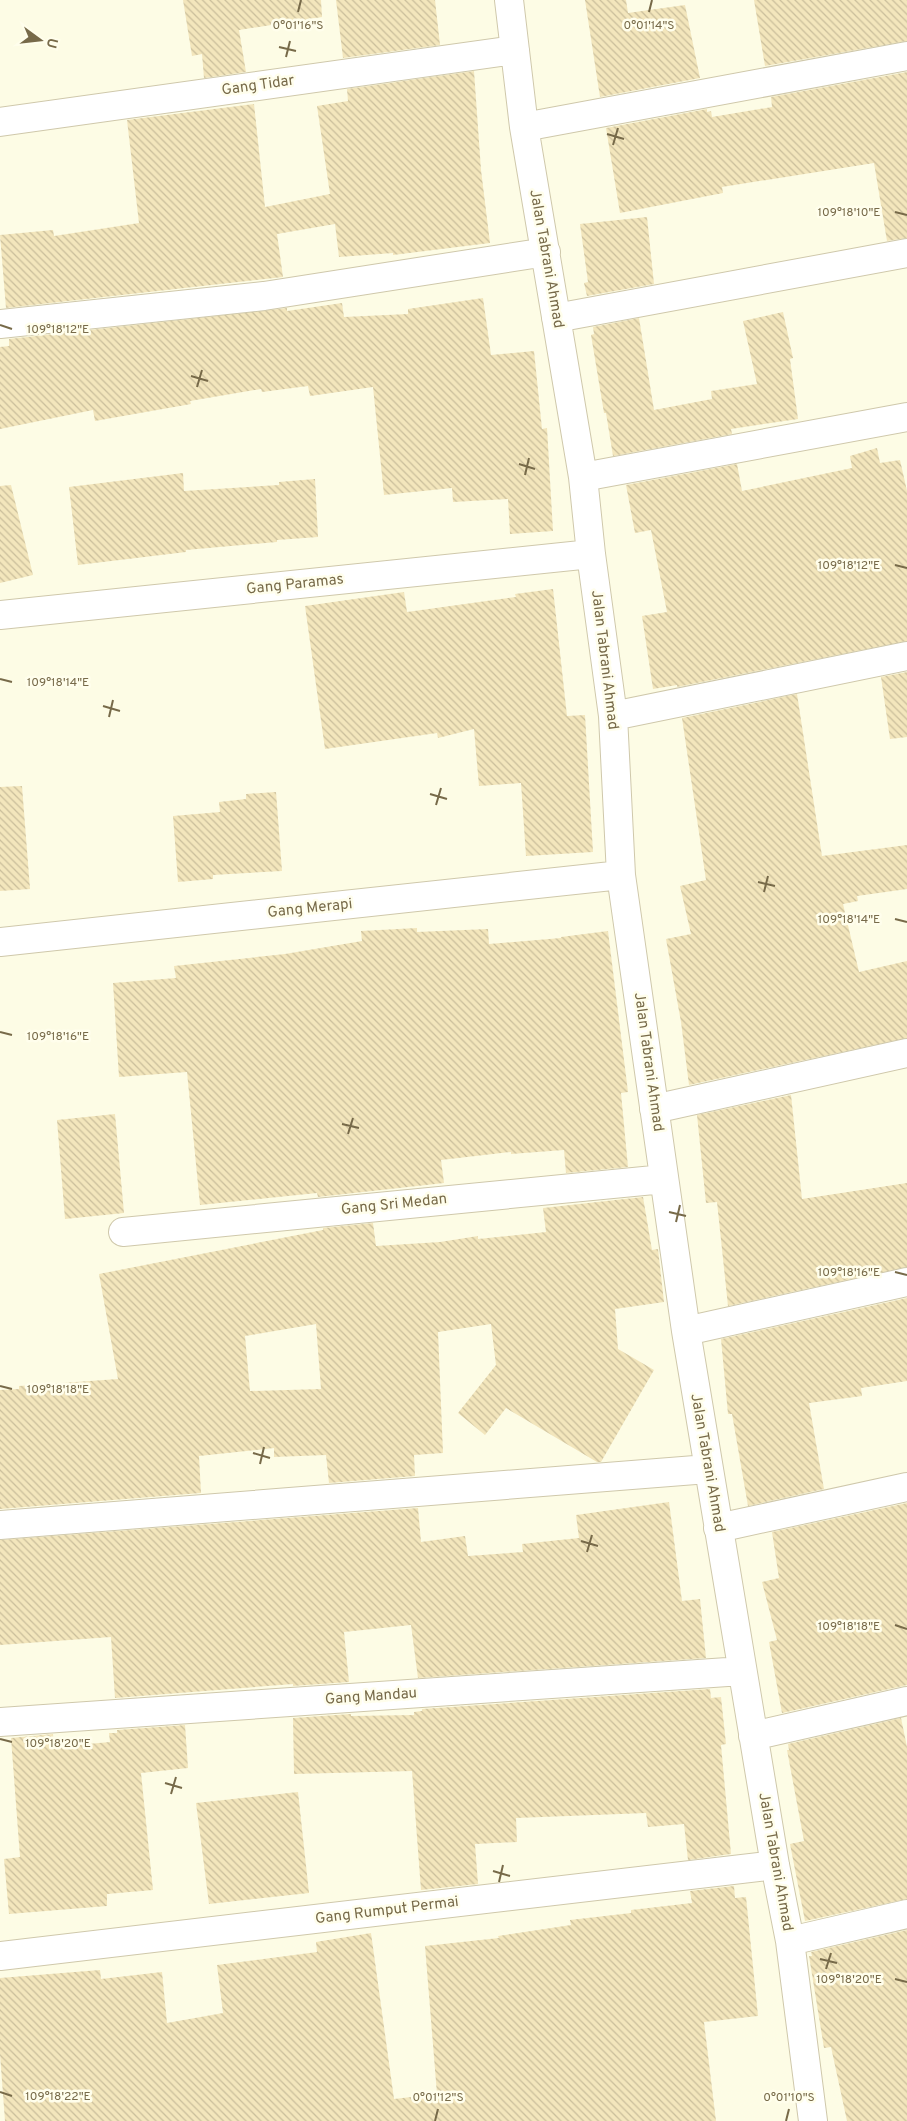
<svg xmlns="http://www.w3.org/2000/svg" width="907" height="2121" viewBox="0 0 907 2121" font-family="Overpass,sans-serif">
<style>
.building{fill:url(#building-back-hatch);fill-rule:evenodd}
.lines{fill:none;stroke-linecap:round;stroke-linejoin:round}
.minor-casing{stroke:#cfc8ab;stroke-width:30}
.minor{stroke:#fff;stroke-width:28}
.ticks{fill:none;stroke:#776a49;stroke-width:2}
.labels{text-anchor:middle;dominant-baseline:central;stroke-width:5;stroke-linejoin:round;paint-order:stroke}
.street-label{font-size:15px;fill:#776a49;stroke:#fffeec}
.ticks-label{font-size:12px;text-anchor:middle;fill:#776a49;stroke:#fffeec;stroke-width:5;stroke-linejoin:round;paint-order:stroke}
</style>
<defs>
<pattern id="building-back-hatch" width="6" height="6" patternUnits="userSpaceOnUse" patternTransform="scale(1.25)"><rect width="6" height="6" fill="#f3e6bc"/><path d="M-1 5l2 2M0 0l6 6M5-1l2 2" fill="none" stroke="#cabe9b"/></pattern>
</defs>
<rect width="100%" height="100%" fill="#fdfce5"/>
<path class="building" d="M 183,0 L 321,0 L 322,17 L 239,30 L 246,72 L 204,78 L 202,54 L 192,56 Z
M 336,0 L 435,0 L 440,45 L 343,58 Z
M 585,0 L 626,0 L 628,13 L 685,5 L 700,78 L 600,97 Z
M 754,0 L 907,0 L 907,41 L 765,66 Z
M 474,71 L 481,170 L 490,243 L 393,255 L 393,253 L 339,257 L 335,224 L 277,234 L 283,277 L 6,308 L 0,235 L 53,230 L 54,236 L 139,223 L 127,120 L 254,104 L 265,207 L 330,194 L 317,106 L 348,101 L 347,89 Z
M 907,72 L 907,238 L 887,241 L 874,163 L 722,187 L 723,193 L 620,213 L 606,128 L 707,109 L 707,112 L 711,111 L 712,117 L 772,107 L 771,97 Z
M 647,217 L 654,284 L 587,296 L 584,283 L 588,282 L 580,224 Z
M 483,298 L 491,355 L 534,351 L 542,429 L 547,428 L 553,531 L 510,534 L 508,499 L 453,502 L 452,488 L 384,495 L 373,387 L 310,396 L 308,386 L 262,392 L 261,389 L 190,401 L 191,404 L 95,421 L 93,410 L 0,429 L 0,347 L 9,346 L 9,339 L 287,308 L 287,311 L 342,303 L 344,317 L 408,314 L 408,309 Z
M 783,312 L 793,358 L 790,359 L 798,419 L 731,429 L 732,434 L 613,456 L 606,413 L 604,413 L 591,335 L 594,334 L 593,327 L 639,318 L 654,410 L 712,399 L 711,391 L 757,384 L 743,321 Z
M 877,448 L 880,463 L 900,460 L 907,491 L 907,641 L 677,687 L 677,685 L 653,689 L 642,616 L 667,612 L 651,530 L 635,533 L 626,485 L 737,464 L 742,491 L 852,468 L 850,456 Z
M 183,473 L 184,491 L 279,485 L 279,482 L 315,479 L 318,537 L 277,540 L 277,542 L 186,550 L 186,552 L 78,565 L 69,487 Z
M 11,485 L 33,575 L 0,583 L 0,486 Z
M 553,589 L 567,716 L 585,715 L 593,852 L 526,856 L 521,783 L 479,786 L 474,729 L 438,738 L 437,733 L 325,749 L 305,606 L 404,592 L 407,612 L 516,597 L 515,594 Z
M 907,672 L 907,737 L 890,739 L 881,677 Z
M 797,694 L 822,856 L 907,845 L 907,889 L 857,896 L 858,901 L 843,904 L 859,972 L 907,961 L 907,1038 L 689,1085 L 681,1022 L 666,939 L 691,934 L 680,886 L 706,880 L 682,718 Z
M 22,786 L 30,889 L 0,891 L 0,787 Z
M 276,792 L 282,871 L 213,875 L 213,879 L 178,882 L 173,816 L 220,812 L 219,802 L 246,799 L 246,794 Z
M 417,928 L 417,932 L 488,929 L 489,944 L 561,938 L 561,937 L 608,931 L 628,1092 L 621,1093 L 628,1167 L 566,1173 L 564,1150 L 511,1154 L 511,1152 L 441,1160 L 444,1183 L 318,1197 L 317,1193 L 200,1205 L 187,1072 L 119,1077 L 113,983 L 176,978 L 174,966 L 285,954 L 362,941 L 361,931 Z
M 791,1095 L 802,1199 L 907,1183 L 907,1267 L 728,1306 L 717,1202 L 706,1203 L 697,1115 Z
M 115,1114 L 124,1213 L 65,1219 L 57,1120 Z
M 643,1197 L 652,1250 L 658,1249 L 664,1302 L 615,1309 L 618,1349 L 654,1370 L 601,1462 L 597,1462 L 506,1408 L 485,1435 L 458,1413 L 496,1365 L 491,1324 L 438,1332 L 443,1453 L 414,1455 L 415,1476 L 329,1483 L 326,1455 L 274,1457 L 274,1448 L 199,1456 L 201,1493 L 0,1509 L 0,1390 L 19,1389 L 19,1386 L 118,1379 L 99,1274 L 323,1230 L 323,1228 L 373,1223 L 376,1246 L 440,1242 L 478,1236 L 478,1239 L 546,1232 L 543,1208 ZM 316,1324 L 321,1389 L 250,1391 L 245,1336 Z
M 907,1298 L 907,1381 L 861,1388 L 862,1396 L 809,1403 L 824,1489 L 748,1506 L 732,1414 L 728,1414 L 721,1339 Z
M 669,1502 L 682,1601 L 700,1599 L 706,1658 L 418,1678 L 411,1625 L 344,1632 L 349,1682 L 293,1686 L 293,1684 L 115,1698 L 111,1637 L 0,1645 L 0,1540 L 418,1508 L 421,1542 L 465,1536 L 468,1556 L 523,1552 L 522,1544 L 579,1538 L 576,1515 Z
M 907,1503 L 907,1685 L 782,1713 L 769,1642 L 777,1640 L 762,1582 L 779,1578 L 772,1532 Z
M 710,1689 L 711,1698 L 721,1697 L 726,1744 L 721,1745 L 731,1854 L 688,1860 L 684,1824 L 648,1827 L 646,1813 L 516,1818 L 517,1842 L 475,1844 L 478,1884 L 421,1890 L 412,1771 L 294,1774 L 293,1718 L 351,1714 L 351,1716 L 414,1715 L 414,1712 L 422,1711 L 422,1709 Z
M 901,1718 L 907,1747 L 907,1899 L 805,1921 L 790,1844 L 804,1841 L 787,1750 L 789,1750 L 788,1744 Z
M 185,1725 L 188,1768 L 141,1773 L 153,1890 L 107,1894 L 107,1906 L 9,1914 L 4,1859 L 20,1857 L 11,1738 L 53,1734 L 54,1747 L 110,1742 L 109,1733 L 117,1733 L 117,1730 Z
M 298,1792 L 309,1893 L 209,1904 L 196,1803 Z
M 734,1886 L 735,1898 L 746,1897 L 758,2016 L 704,2022 L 716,2121 L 5,2121 L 0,2054 L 0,1978 L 100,1970 L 101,1979 L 162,1972 L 167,2023 L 223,2013 L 217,1965 L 317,1952 L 316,1942 L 371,1933 L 394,2099 L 437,2094 L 425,1946 L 499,1938 L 498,1936 L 571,1925 L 570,1920 L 631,1913 L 631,1910 L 692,1903 L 690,1891 Z
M 907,1930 L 907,2121 L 847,2121 L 831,2047 L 824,2048 L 809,1956 L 812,1956 L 811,1952 Z"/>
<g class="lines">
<defs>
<path id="minor" d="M 509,0 L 524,127 L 583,477 L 591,554 L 613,716 L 621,875 L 686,1331 L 775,1865 L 790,1941 L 813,2121
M 0,122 L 515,50
M 524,127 L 907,56
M 556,318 L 907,253
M 0,324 L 264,296 L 546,252
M 583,477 L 907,417
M 0,615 L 591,554
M 613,716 L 907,656
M 0,942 L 621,875
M 654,1109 L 907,1053
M 123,1232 L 664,1179
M 686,1331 L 907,1282
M 0,1525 L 708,1469
M 718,1528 L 907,1487
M 0,1722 L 742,1671
M 753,1736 L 907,1701
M 790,1941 L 907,1914
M 0,1956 L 775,1865"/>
</defs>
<use href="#minor" class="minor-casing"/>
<use href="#minor" class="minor"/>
</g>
<path class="ticks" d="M 298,12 L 301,0M 649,12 L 652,0M 279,47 L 296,51M 286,57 L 290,41M 607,134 L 624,139M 613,145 L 618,128M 895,212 L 907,215M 0,325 L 12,329M 191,376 L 208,381M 197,387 L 202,370M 519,464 L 535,469M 525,475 L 529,458M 895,565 L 907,568M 0,679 L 12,682M 103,706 L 120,711M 109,717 L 113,700M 430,794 L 447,799M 436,805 L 441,788M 758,882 L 775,886M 764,892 L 768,876M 895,919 L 907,922M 0,1032 L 12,1035M 342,1124 L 359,1128M 348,1134 L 353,1118M 669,1212 L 686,1216M 676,1222 L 680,1205M 895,1272 L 907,1275M 0,1386 L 12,1389M 253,1453 L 270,1458M 260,1464 L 264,1447M 581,1541 L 598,1546M 587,1552 L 592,1535M 895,1625 L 907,1629M 0,1739 L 12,1742M 165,1783 L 182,1788M 171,1794 L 176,1777M 493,1871 L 510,1876M 499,1882 L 503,1865M 820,1959 L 837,1963M 826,1969 L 831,1953M 895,1979 L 907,1982M 0,2092 L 12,2096M 435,2121 L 438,2109M 786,2121 L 789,2109"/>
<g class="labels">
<g class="street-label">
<text transform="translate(258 86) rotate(-8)">Gang Tidar</text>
<text transform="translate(546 259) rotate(80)">Jalan Tabrani Ahmad</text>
<text transform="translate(295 585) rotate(-6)">Gang Paramas</text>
<text transform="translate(604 660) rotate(83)">Jalan Tabrani Ahmad</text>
<text transform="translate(310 909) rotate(-6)">Gang Merapi</text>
<text transform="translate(648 1062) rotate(82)">Jalan Tabrani Ahmad</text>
<text transform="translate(394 1205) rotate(-6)">Gang Sri Medan</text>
<text transform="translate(707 1463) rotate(80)">Jalan Tabrani Ahmad</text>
<text transform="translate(371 1697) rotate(-4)">Gang Mandau</text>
<text transform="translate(775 1862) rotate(80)">Jalan Tabrani Ahmad</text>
<text transform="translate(387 1911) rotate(-7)">Gang Rumput Permai</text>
</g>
</g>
<g class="ticks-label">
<text x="298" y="29">0°01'16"S</text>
<text x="649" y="29">0°01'14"S</text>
<text x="849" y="216">109°18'10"E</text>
<text x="58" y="333">109°18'12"E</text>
<text x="849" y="569">109°18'12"E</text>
<text x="58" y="686">109°18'14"E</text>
<text x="849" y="923">109°18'14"E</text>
<text x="58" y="1040">109°18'16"E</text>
<text x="849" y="1276">109°18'16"E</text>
<text x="58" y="1393">109°18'18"E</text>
<text x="849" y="1630">109°18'18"E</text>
<text x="58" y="1747">109°18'20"E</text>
<text x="849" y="1983">109°18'20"E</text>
<text x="58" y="2100">109°18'22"E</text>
<text x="438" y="2101">0°01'12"S</text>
<text x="789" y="2101">0°01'10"S</text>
</g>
<g transform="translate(40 40) rotate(105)" stroke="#fffeec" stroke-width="4" paint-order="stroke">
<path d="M0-4L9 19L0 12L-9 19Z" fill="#776a49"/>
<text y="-8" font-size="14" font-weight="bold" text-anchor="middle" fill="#776a49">U</text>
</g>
</svg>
